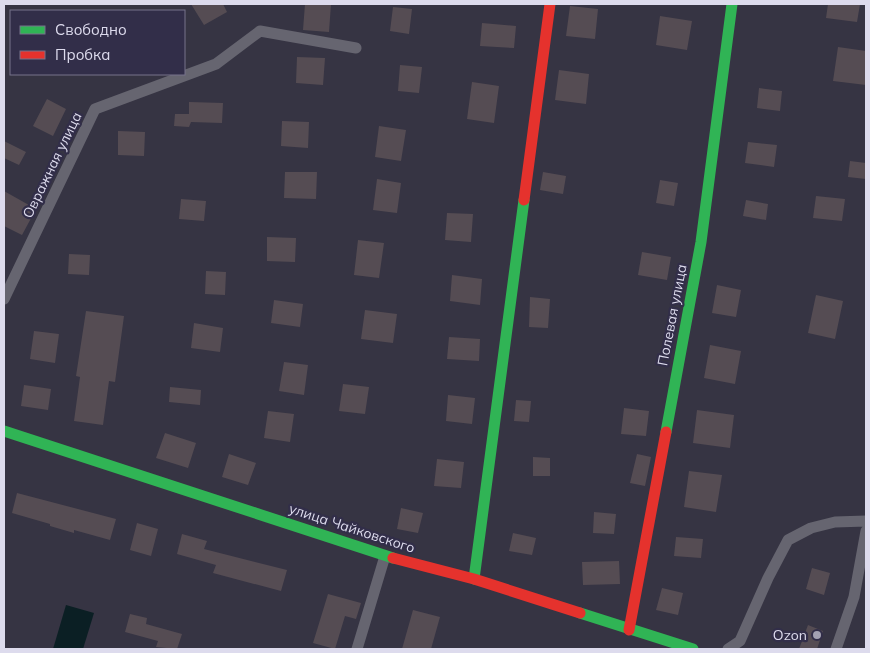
<svg xmlns="http://www.w3.org/2000/svg" width="870" height="653" viewBox="0 0 870 653" font-family="Mulish,sans-serif">
<style>
.water{fill:#0b1f24}
.building{fill:#554c53}
.lines{fill:none;stroke-linecap:round;stroke-linejoin:round}
.street{stroke:#666570;stroke-width:11}
.fast{stroke:#30b455;stroke-width:11}
.jam{stroke:#e5322d;stroke-width:11}
.poi-dot{fill:#a3a1b2;stroke:#322e49;stroke-width:2}
.labels{text-anchor:middle;dominant-baseline:central;stroke-width:4.5;stroke-linejoin:round;paint-order:stroke}
.street-label{font-size:14px;fill:#dddbed;stroke:#322e49}
.poi-label{font-size:14px;fill:#dddbed;stroke:#322e49;text-anchor:end}
</style>
<rect width="100%" height="100%" fill="#363443"/>
<path class="water" d="M 66,605 L 94,613 L 83,649 L 53,649 Z"/>
<path class="building" d="M 191,4 L 223,4 L 227,12 L 204,25 Z
M 305,4 L 331,4 L 329,32 L 303,30 Z
M 828,4 L 860,4 L 857,22 L 826,18 Z
M 570,6 L 598,9 L 595,39 L 566,36 Z
M 393,7 L 412,9 L 409,34 L 390,31 Z
M 660,16 L 692,21 L 687,50 L 656,45 Z
M 482,23 L 516,26 L 514,48 L 480,46 Z
M 838,47 L 866,51 L 866,85 L 833,81 Z
M 297,57 L 325,58 L 323,85 L 296,83 Z
M 400,65 L 422,67 L 419,93 L 398,91 Z
M 559,70 L 589,74 L 586,104 L 555,100 Z
M 472,82 L 499,86 L 494,123 L 467,119 Z
M 759,88 L 782,91 L 780,111 L 757,108 Z
M 47,99 L 66,109 L 53,136 L 33,126 Z
M 189,102 L 223,103 L 222,123 L 191,122 L 189,127 L 174,126 L 175,114 L 189,114 Z
M 282,121 L 309,122 L 308,148 L 281,146 Z
M 379,126 L 406,130 L 401,161 L 375,157 Z
M 118,131 L 145,132 L 144,156 L 118,155 Z
M 4,141 L 26,152 L 19,165 L 4,158 Z
M 748,142 L 777,145 L 774,167 L 745,163 Z
M 850,161 L 866,163 L 866,179 L 848,177 Z
M 285,172 L 317,172 L 316,199 L 284,198 Z
M 543,172 L 566,176 L 563,194 L 540,190 Z
M 377,179 L 401,183 L 397,213 L 373,210 Z
M 660,180 L 678,183 L 674,206 L 656,203 Z
M 4,191 L 36,209 L 22,235 L 4,226 Z
M 816,196 L 845,199 L 842,221 L 813,218 Z
M 181,199 L 206,201 L 204,221 L 179,219 Z
M 746,200 L 768,204 L 766,220 L 743,216 Z
M 447,213 L 473,214 L 471,242 L 445,240 Z
M 267,237 L 296,238 L 295,262 L 267,261 Z
M 358,240 L 384,243 L 379,278 L 354,275 Z
M 642,252 L 671,257 L 667,280 L 638,275 Z
M 69,254 L 90,255 L 89,275 L 68,274 Z
M 206,271 L 226,272 L 225,295 L 205,294 Z
M 452,275 L 482,279 L 480,305 L 450,301 Z
M 717,285 L 741,290 L 736,317 L 712,313 Z
M 816,295 L 843,301 L 835,339 L 808,333 Z
M 530,297 L 550,299 L 548,328 L 529,327 Z
M 274,300 L 303,304 L 300,327 L 271,323 Z
M 365,310 L 397,314 L 393,343 L 361,339 Z
M 86,311 L 124,316 L 115,382 L 109,381 L 103,425 L 74,421 L 80,377 L 76,376 Z
M 194,323 L 223,328 L 220,352 L 191,348 Z
M 34,331 L 59,334 L 55,363 L 30,359 Z
M 449,337 L 480,339 L 479,361 L 447,359 Z
M 710,345 L 741,351 L 735,384 L 704,378 Z
M 284,362 L 308,365 L 304,395 L 279,391 Z
M 343,384 L 369,387 L 365,414 L 339,411 Z
M 24,385 L 51,389 L 48,410 L 21,406 Z
M 170,387 L 201,390 L 200,405 L 169,402 Z
M 448,395 L 475,398 L 472,424 L 446,421 Z
M 516,400 L 531,401 L 529,422 L 514,421 Z
M 624,408 L 649,411 L 646,436 L 621,434 Z
M 697,410 L 734,415 L 730,448 L 693,443 Z
M 268,411 L 294,414 L 290,442 L 264,438 Z
M 165,433 L 196,443 L 188,468 L 156,458 Z
M 229,454 L 256,463 L 248,485 L 222,477 Z
M 637,454 L 651,457 L 645,486 L 630,483 Z
M 533,457 L 550,458 L 550,476 L 533,476 Z
M 437,459 L 464,462 L 461,488 L 434,486 Z
M 689,471 L 722,475 L 716,512 L 684,507 Z
M 17,493 L 116,519 L 110,540 L 74,530 L 74,533 L 50,526 L 50,524 L 12,513 Z
M 401,508 L 423,513 L 418,533 L 397,529 Z
M 594,512 L 616,514 L 614,534 L 593,533 Z
M 137,523 L 158,529 L 151,556 L 130,550 Z
M 513,533 L 536,538 L 532,555 L 509,551 Z
M 182,534 L 207,541 L 204,549 L 287,570 L 281,591 L 213,573 L 216,565 L 177,554 Z
M 676,537 L 703,539 L 701,558 L 674,556 Z
M 619,561 L 620,584 L 583,585 L 582,562 Z
M 812,568 L 830,573 L 824,595 L 806,589 Z
M 662,588 L 683,593 L 678,615 L 656,610 Z
M 328,594 L 361,603 L 356,619 L 345,616 L 335,649 L 313,643 Z
M 413,610 L 440,617 L 431,649 L 402,649 Z
M 130,614 L 147,618 L 146,624 L 182,634 L 177,649 L 156,647 L 158,641 L 125,632 Z
M 808,625 L 823,631 L 817,649 L 799,649 Z"/>
<g class="lines">
<path class="street" d="M 4,299 L 95,109 L 216,64 L 260,31 L 356,48
M 357,649 L 385,556
M 728,649 L 740,641 L 768,578 L 788,540 L 811,528 L 835,522 L 866,521
M 836,649 L 854,597 L 866,531"/>
<path class="fast" d="M 4,431 L 393,558
M 666,432 L 701,242 L 732,4
M 474,579 L 524,200
M 580,613 L 693,649"/>
<path class="jam" d="M 524,200 L 550,4
M 393,558 L 474,579 L 580,613
M 629,630 L 666,432"/>
</g>
<circle class="poi-dot" cx="817" cy="635" r="5"/>
<g class="labels">
<g class="street-label">
<text transform="translate(52 165) rotate(-64)">Овражная улица</text>
<text transform="translate(672 315) rotate(-79)">Полевая улица</text>
<text transform="translate(352 528) rotate(18)">улица Чайковского</text>
</g>
<g class="poi-label">
<text x="807" y="635">Ozon</text>
</g>
</g>
<rect width="870" height="653" fill="none" stroke="#dddbed" stroke-width="10"/>
<rect x="10" y="10" width="175" height="65" fill="#322e49" stroke="#76738b"/>
<rect x="20" y="26" width="25" height="8" fill="#30b455" stroke="#76738b"/>
<text x="55" y="35" font-size="15" fill="#dddbed">Свободно</text>
<rect x="20" y="51" width="25" height="8" fill="#e5322d" stroke="#76738b"/>
<text x="55" y="60" font-size="15" fill="#dddbed">Пробка</text>
</svg>
